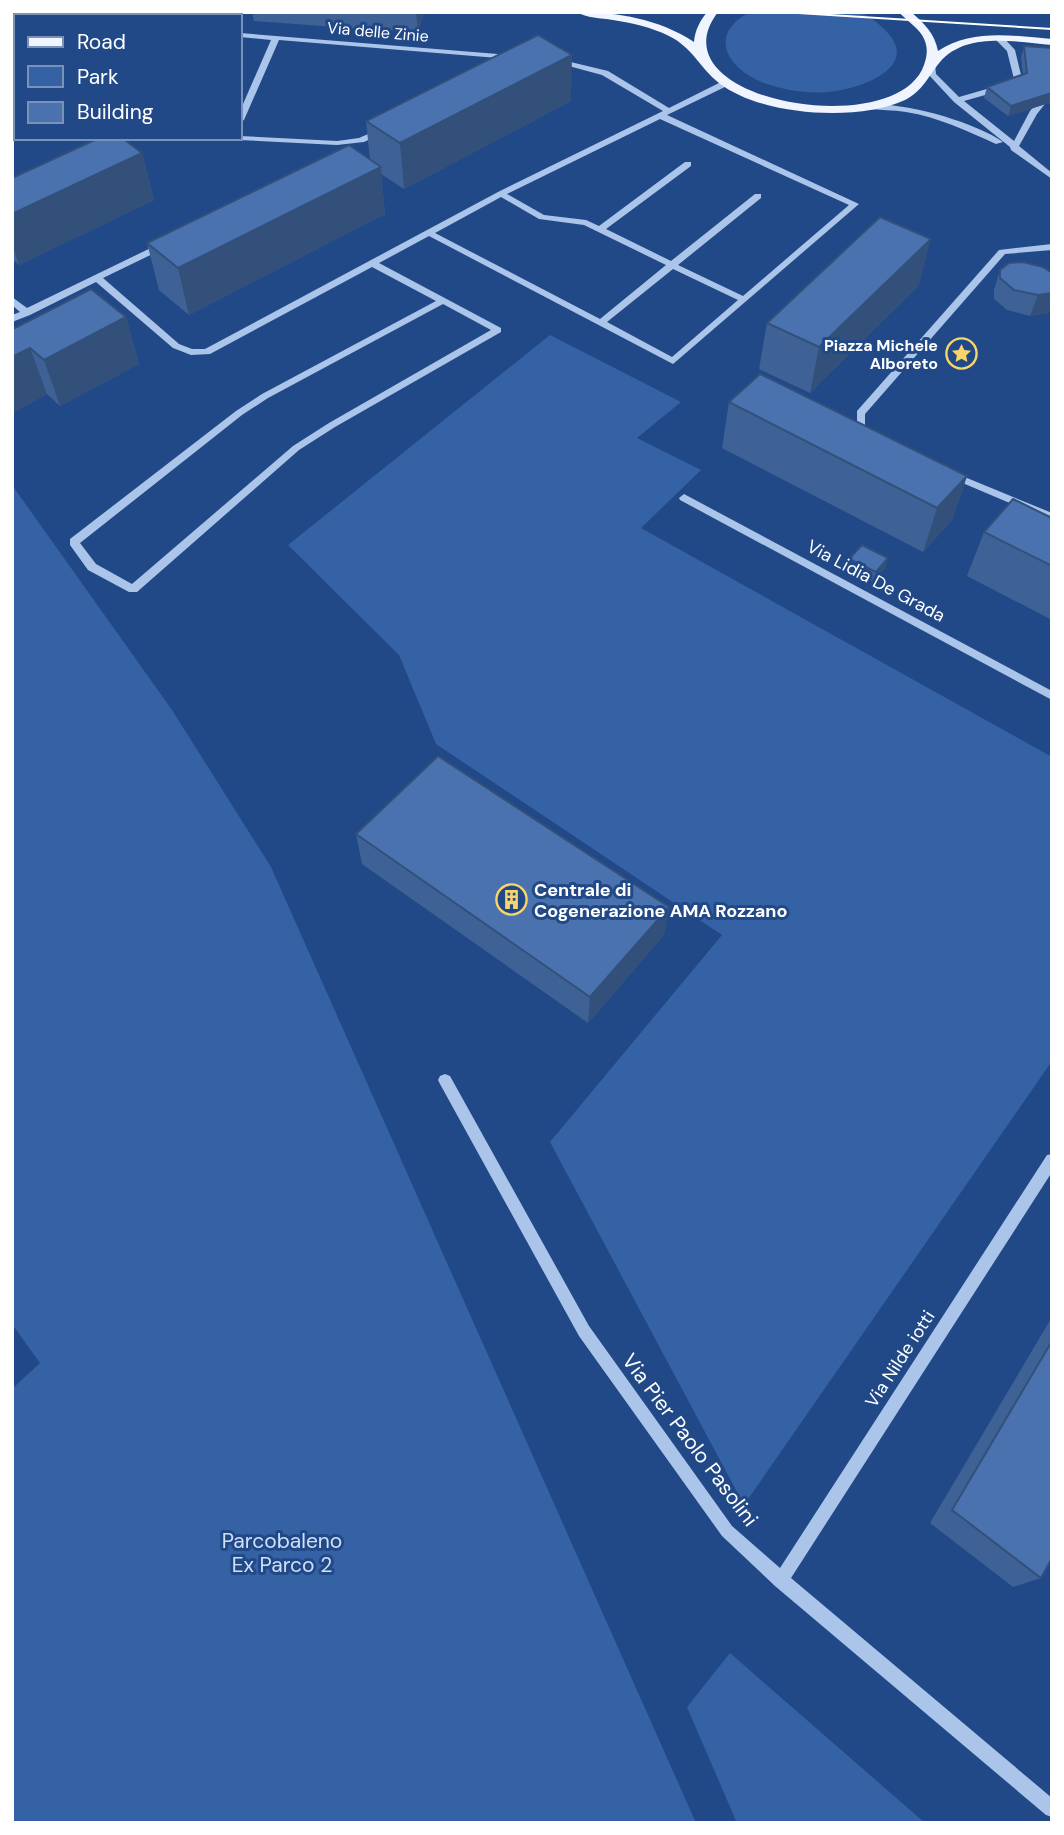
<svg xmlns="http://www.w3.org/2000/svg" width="1064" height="1835" viewBox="0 0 1064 1835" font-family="'DM Sans',sans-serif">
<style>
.green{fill:#3562a4}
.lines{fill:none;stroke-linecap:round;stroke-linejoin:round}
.minor{fill:#abc5ea;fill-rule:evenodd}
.major{fill:#eff4fe;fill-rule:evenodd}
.tram{stroke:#fff;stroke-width:2}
.wall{fill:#3f6296}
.shaded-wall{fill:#33507a}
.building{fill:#4972af;stroke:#33507a;stroke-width:2}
.labels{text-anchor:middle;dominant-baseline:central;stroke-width:6;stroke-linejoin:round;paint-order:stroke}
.far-street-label{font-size:16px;fill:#fff;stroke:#214987}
.far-poi-label{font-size:16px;font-weight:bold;fill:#fff;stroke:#214987;text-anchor:end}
.street-label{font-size:18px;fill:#fff;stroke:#214987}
.poi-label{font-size:18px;font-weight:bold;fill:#fff;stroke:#214987;text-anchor:start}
.near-street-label{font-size:21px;fill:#fff;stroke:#214987}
.near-park-label{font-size:21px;fill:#cfe0f7;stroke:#214987}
</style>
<rect width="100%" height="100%" fill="#214987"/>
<path class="green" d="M 750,12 C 775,12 800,12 825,12 C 835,12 848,10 857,12 C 867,14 877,22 884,29 C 925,68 857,90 828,92 C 807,94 784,90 764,83 C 728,69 706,35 750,12 Z
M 550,335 L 681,402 L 637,438 L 701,470 L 641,528 L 1052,757 L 1052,1061 L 744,1505 L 550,1142 L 722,935 L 436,744 L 399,655 L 288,545 Z
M 12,485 L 172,710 L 271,867 L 696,1823 L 12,1823 L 12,1389 L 40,1363 L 12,1324 Z
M 730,1653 L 925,1823 L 737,1823 L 687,1707 Z"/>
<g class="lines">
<path class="minor" d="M 240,33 L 511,55 L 515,57 L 511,59 L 279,40 L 244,120 L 240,122 L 240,111 L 271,40 L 240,37 Z
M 997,37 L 1003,37 L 1015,50 L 1022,79 L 1017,86 L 964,101 L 1014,141 L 1030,111 L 1052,87 L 1052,95 L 1037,114 L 1019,146 L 1052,173 L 1052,179 L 1011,150 L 1010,147 L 954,102 L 928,74 L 928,65 L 935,63 L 936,74 L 959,97 L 1011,82 L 1014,79 L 1007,51 L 997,41 Z
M 12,46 L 16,47 L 16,53 L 12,52 Z
M 16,58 L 16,63 L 12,64 L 12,59 Z
M 554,58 L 608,71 L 669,108 L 723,81 L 729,81 L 729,85 L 667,115 L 859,204 L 673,364 L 429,236 L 379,263 L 501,328 L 501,332 L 335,427 L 299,450 L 137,592 L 129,592 L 88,570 L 70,545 L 70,539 L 236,411 L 262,394 L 436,301 L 372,267 L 210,354 L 191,355 L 173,348 L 96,282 L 30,315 L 12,322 L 12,315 L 20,312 L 12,305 L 12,297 L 27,308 L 161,243 L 167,243 L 167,247 L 103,278 L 179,344 L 192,349 L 205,349 L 498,192 L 663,111 L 602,75 L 554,62 ZM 660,119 L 849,205 L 743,296 L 678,265 L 761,198 L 761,194 L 755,194 L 671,261 L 606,229 L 691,166 L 691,162 L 685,162 L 599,226 L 586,220 L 544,215 L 507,194 ZM 501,197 L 539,219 L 584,225 L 666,265 L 600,319 L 435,233 ZM 673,269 L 738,300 L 672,357 L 607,322 ZM 443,304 L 491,330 L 329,423 L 293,446 L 132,584 L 96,564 L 80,543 L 242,415 L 268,398 Z
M 867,105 C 902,101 975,122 1003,142 L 996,144 C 967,131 938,117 906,112 C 893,110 880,110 867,109 Z
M 382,128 L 385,128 L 385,132 L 364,142 L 337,145 L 240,140 L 236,138 L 240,138 L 240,136 L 337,141 L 359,138 Z
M 1052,244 L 1052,250 L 1005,254 L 865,414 L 865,426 L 873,435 L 871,437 L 865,437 L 857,429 L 857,411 L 999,250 Z
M 950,471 L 1052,513 L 1052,521 L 946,476 L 946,472 Z
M 684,494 L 1052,691 L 1052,700 L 680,500 L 679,498 Z
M 445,1074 L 450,1076 L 589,1326 L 732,1526 L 780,1568 L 1047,1155 L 1052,1154 L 1052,1172 L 791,1578 L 1052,1798 L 1052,1817 L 1046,1815 L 775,1586 L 722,1536 L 579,1336 L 440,1084 L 438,1080 L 440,1076 Z"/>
<path class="major" d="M 577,12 C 618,12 659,19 694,42 C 695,30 700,21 707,12 L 718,12 C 650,101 897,143 924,65 C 928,54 928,45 922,35 C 916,26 906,20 899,12 L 911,12 C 924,23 935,34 938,51 C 973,28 1013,36 1052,39 L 1052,45 C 1016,42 966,31 940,62 C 929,75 923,91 905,100 C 858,122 761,116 719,83 C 700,68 692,47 669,36 C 651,27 632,23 613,20 C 601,18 586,18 577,12 Z"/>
<path class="tram" d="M 782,12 L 1052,29"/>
</g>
<path class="wall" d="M 12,12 L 169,12 L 167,16 L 16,16 L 16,28 L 12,27 Z
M 252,12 L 424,12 L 418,33 L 254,21 Z
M 1024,46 L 1052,48 L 1052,104 L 1049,103 L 1008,116 L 984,98 L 987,87 L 1023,75 L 1021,57 Z
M 571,101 L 404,189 L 381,174 L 385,214 L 189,315 L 159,290 L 147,243 L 370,160 L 366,121 Z
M 142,153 L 154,200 L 19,265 L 12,259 L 12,178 Z
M 1000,270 L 1052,273 L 1048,313 L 1030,316 L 1007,310 L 994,299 L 994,290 Z
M 919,285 L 810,393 L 759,369 L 767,323 Z
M 126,317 L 139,364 L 60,406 L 47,394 L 12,413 L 12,325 L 15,328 Z
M 729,402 L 967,476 L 952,520 L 923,552 L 722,448 Z
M 1052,518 L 1052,620 L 967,576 L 984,532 Z
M 849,559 L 885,568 L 873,582 L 846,569 Z
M 356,834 L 669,907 L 664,935 L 588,1023 L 362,864 Z
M 1052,1317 L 1052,1558 L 1041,1578 L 1013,1587 L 930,1523 Z"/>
<path class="shaded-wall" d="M 43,12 L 51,12 L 52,16 L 44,16 Z
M 103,12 L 110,12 L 111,16 L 104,16 Z
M 221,12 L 229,12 L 230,16 L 219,16 Z
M 416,12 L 424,12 L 418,33 Z
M 572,55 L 571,101 L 404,189 L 400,143 Z
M 1052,93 L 1049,103 L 1008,116 L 1011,106 Z
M 142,153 L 154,200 L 19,265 L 12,244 L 12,214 Z
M 381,167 L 385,214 L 189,315 L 178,268 Z
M 931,239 L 919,285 L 810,393 L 819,347 Z
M 1052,293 L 1052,307 L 1048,313 L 1030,316 L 1038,295 Z
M 126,317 L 139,364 L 60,406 L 44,360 Z
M 30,348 L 47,394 L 12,413 L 12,357 Z
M 967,476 L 952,520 L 923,552 L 937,508 Z
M 888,558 L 885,568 L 873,582 L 876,572 Z
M 669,907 L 664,935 L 588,1023 L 590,997 Z"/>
<path class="building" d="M 172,12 L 221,12 L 219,16 L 170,16 Z
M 538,35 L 572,55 L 400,143 L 366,121 Z
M 1024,46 L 1052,48 L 1052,93 L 1011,106 L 987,87 L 1027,73 Z
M 99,138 L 122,138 L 142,153 L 12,214 L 12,178 Z
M 349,145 L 381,167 L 178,268 L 147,243 Z
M 880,217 L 931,239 L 819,347 L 767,323 Z
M 1023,262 L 1043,267 L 1052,273 L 1052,293 L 1038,295 L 1014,290 L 1000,278 L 1000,270 L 1009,263 Z
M 91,289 L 126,317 L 44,360 L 30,348 L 12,357 L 12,325 L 15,328 Z
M 760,374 L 967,476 L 937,508 L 729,402 Z
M 1013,499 L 1052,518 L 1052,566 L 984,532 Z
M 862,545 L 888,558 L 876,572 L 849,559 Z
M 438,756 L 669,907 L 590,997 L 356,834 Z
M 1052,1341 L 1052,1558 L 1041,1578 L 952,1510 Z"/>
<defs>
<symbol id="sight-ring" viewBox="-11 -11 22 22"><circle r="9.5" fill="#214987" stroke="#f7d56c" stroke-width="1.5"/><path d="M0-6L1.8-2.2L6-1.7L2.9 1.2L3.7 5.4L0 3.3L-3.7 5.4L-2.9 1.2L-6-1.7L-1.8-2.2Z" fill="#f7d56c"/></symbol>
<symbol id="building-ring" viewBox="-11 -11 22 22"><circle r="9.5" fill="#214987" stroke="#f7d56c" stroke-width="1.5"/><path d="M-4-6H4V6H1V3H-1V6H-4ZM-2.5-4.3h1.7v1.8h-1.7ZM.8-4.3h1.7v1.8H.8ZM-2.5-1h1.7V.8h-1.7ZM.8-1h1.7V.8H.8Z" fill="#f7d56c"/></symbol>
</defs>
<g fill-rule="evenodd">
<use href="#sight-ring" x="944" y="336" width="35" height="35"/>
<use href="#building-ring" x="494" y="882" width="35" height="35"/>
</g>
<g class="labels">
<g class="far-street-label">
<text transform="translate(378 32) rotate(5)">Via delle Zinie</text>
</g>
<g class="far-poi-label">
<text x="938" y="345">Piazza Michele<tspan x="938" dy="18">Alboreto</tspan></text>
</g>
<g class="street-label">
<text transform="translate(876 581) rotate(28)">Via Lidia De Grada</text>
<text transform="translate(900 1359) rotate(-57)">Via Nilde iotti</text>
</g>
<g class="poi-label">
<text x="534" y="890">Centrale di<tspan x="534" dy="21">Cogenerazione AMA Rozzano</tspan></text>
</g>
<g class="near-street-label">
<text transform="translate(690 1440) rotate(53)">Via Pier Paolo Pasolini</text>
</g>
<g class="near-park-label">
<text x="282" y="1541">Parcobaleno<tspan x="282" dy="24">Ex Parco 2</tspan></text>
</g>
</g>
<rect width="1064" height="1835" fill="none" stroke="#ffffff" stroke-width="28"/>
<rect x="14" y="14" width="228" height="126" fill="#214987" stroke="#7a92b7" stroke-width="2"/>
<rect x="28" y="37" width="35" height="10" fill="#eff4fe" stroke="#7a92b7" stroke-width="2"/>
<text x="77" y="49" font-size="21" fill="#ffffff">Road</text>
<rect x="28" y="66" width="35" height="21" fill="#3562a4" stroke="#7a92b7" stroke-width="2"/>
<text x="77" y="84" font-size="21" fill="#ffffff">Park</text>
<rect x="28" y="102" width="35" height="21" fill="#4972af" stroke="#7a92b7" stroke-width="2"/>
<text x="77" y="119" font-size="21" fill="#ffffff">Building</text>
</svg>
